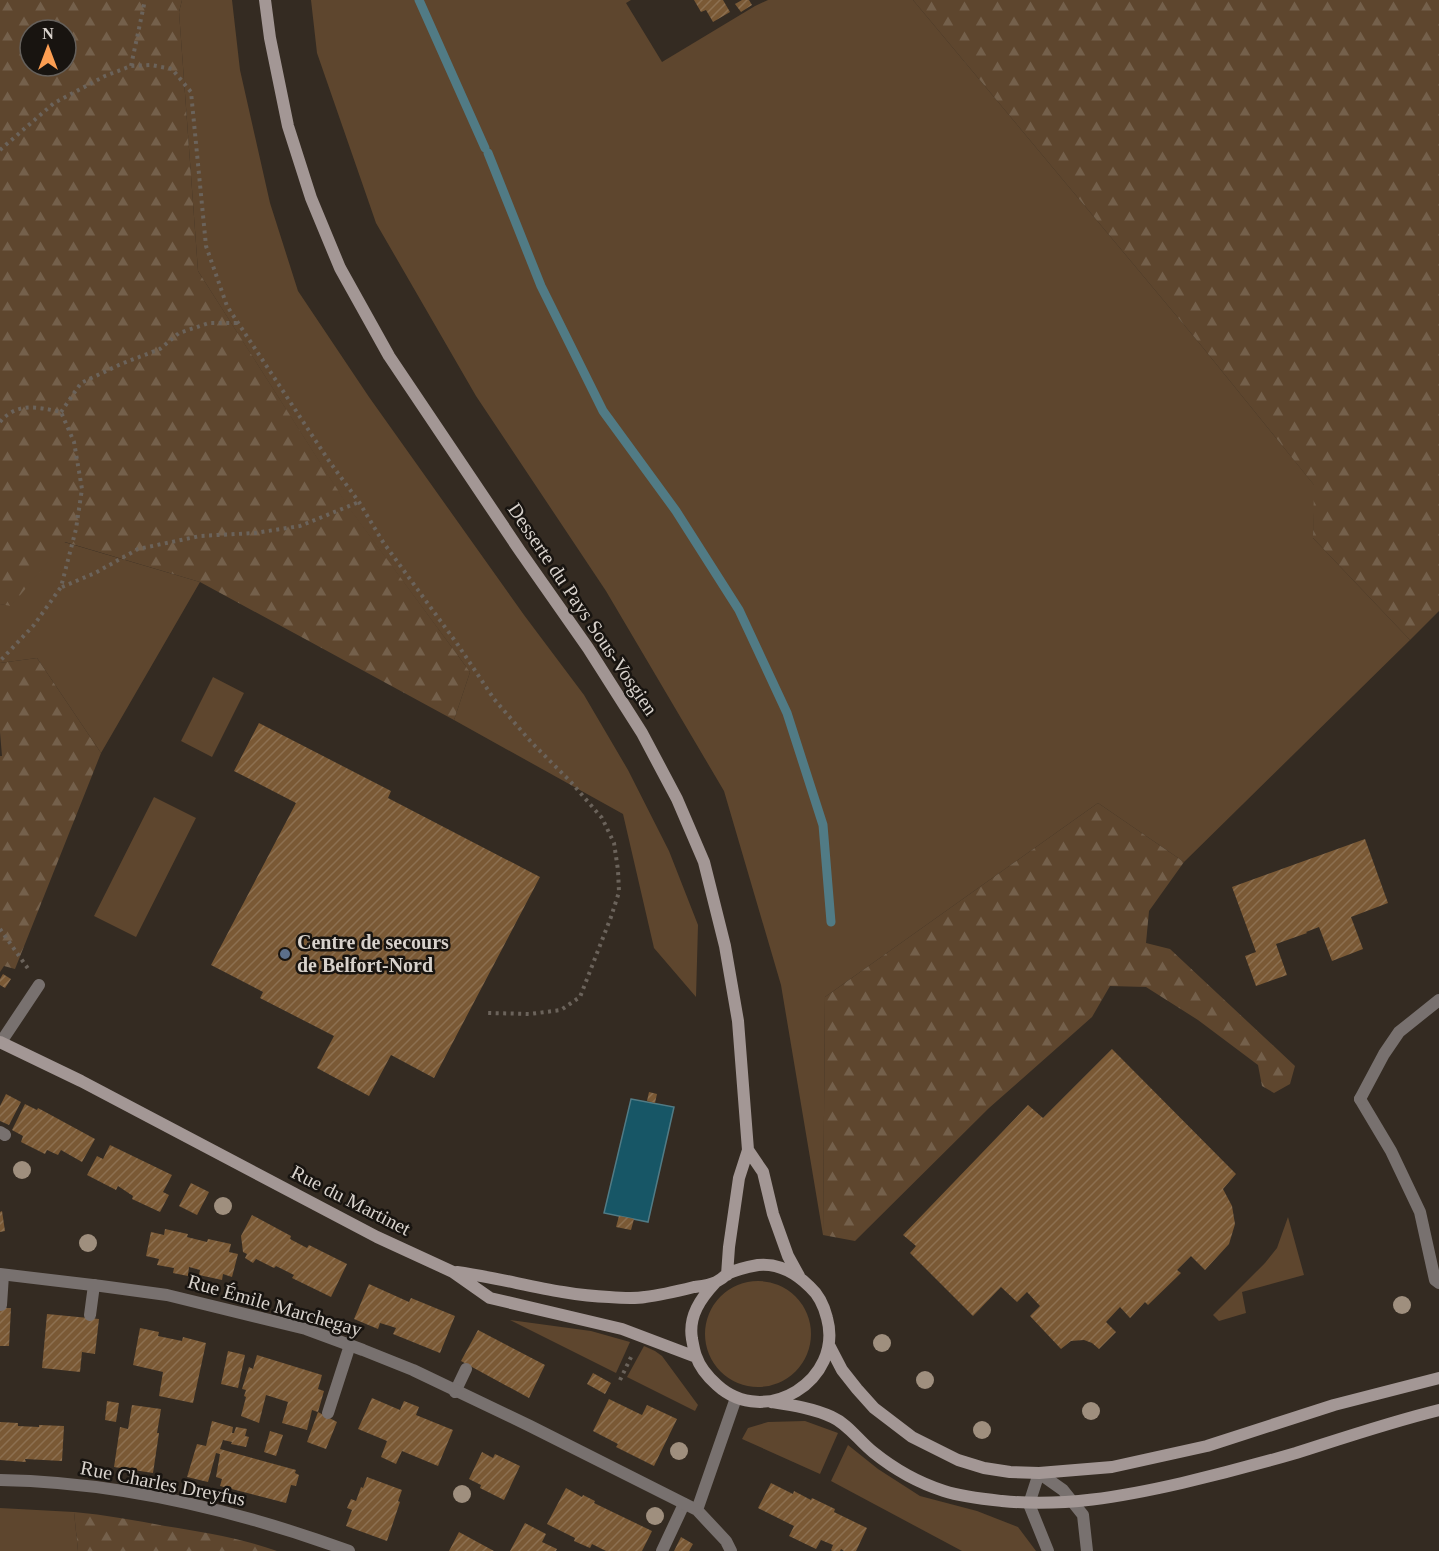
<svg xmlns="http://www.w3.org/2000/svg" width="1439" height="1551" viewBox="0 0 1439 1551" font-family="Georgia,serif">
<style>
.grass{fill:#5e462e}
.forest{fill:url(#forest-firs);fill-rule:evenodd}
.water{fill:#175666;stroke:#517b85;stroke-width:1.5}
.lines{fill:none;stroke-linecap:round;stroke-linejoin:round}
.stream{stroke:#517b85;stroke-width:9}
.building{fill:url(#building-hatch)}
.path{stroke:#6b635b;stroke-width:4;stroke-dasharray:3 4.5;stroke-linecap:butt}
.service{stroke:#78716f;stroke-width:12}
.minor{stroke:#78716f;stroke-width:12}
.secondary{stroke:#a39795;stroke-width:12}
.tree{fill:#9f8f7e}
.service-dot{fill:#5c6f8a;stroke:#181410;stroke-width:2}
.labels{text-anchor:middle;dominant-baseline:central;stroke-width:5;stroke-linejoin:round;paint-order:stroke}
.street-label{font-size:20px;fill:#d8d2cc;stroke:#181410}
.poi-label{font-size:20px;font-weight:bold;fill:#d8d2cc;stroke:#181410;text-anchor:start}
</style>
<defs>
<pattern id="forest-firs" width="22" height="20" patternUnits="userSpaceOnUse" patternTransform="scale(1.5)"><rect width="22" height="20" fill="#5e462e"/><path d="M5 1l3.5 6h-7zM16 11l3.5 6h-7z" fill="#74604b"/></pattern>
<pattern id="building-hatch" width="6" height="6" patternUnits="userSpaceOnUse" patternTransform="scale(1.5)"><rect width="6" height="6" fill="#7a5935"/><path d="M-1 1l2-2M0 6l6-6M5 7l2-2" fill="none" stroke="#8c7051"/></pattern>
</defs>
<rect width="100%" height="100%" fill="#342b22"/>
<path class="grass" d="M 182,0 L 232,0 L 240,70 L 270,203 L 298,291 L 369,397 L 524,615 L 584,695 L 628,770 L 669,851 L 698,925 L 696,997 L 654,948 L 623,814 L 454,720 L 470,672 L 348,507 L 198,271 L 179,12 Z
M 311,0 L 631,0 L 626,3 L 662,62 L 755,6 L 768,0 L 913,0 L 1200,344 L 1315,486 L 1313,538 L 1410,640 L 1184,862 L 1098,803 L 825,997 L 823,1235 L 781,985 L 724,791 L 606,591 L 476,396 L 376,223 L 317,53 Z
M 64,542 L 200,582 L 101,753 L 37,658 L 0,663 L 0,604 L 11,605 Z
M 213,677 L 244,693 L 212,757 L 181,741 Z
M 154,797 L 196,818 L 136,937 L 94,916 Z
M 1288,1217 L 1304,1275 L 1242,1292 L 1246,1313 L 1219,1321 L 1213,1315 L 1265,1263 L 1277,1248 Z
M705 1334a53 53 0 1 1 106 0a53 53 0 1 1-106 0Z
M 510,1320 L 591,1331 L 630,1342 L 616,1373 Z
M 644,1346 L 655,1351 L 662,1356 L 698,1405 L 695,1411 L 627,1377 Z
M 805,1421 L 838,1433 L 820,1474 L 742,1439 L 748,1428 L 768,1422 Z
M 848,1445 L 878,1469 L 920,1496 L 977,1511 L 1018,1527 L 1036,1551 L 962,1551 L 831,1481 Z
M 0,1508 L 74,1512 L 78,1551 L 0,1551 Z"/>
<path class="forest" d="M 0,0 L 182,0 L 179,12 L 198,271 L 348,506 L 470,672 L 454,720 L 200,582 L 65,542 L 11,606 L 0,604 ZM 30,30 L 66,30 L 66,66 L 30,66 Z
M 913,0 L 1439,0 L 1439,611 L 1410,640 L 1313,538 L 1314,485 L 1200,344 Z
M 37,658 L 101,753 L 15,969 L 4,966 L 0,972 L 0,756 L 2,756 L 0,732 L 0,663 Z
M 1098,803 L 1184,862 L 1149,911 L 1146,943 L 1170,949 L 1295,1066 L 1290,1084 L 1274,1093 L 1262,1086 L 1258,1065 L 1198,1020 L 1146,987 L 1110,986 L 1092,1017 L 989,1108 L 855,1241 L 823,1235 L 825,997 Z
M 74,1512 C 105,1515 135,1520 165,1526 C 203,1532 241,1538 277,1551 L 78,1551 Z"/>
<path class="water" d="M 631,1099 L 674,1107 L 648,1222 L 604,1213 Z"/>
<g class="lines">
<path class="stream" d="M 419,0 L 485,148
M 488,153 L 541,286 L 603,411 L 676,511 L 739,610 L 787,713 L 823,825 L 831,922"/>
</g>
<path class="building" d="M 694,0 L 723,0 L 730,12 L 713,22 L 706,10 L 701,12 Z
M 742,0 L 749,0 L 752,5 L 741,12 L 735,4 Z
M 259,723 L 391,791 L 388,798 L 540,877 L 434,1078 L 391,1055 L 369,1096 L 317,1068 L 334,1036 L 260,998 L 263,992 L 211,965 L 296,803 L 234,771 Z
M 1365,839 L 1388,903 L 1351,917 L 1363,949 L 1332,961 L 1319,927 L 1306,932 L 1307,933 L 1276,944 L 1287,975 L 1256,986 L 1245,956 L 1256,952 L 1232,887 Z
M 3,974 L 11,979 L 5,988 L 0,985 L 0,979 Z
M 1112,1049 L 1236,1174 L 1223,1189 L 1232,1206 L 1235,1224 L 1229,1244 L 1205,1270 L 1191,1256 L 1177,1270 L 1181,1273 L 1148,1305 L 1145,1302 L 1130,1318 L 1120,1307 L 1106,1322 L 1116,1332 L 1099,1349 L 1092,1343 L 1084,1340 L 1071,1341 L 1061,1349 L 1030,1316 L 1040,1306 L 1027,1292 L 1017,1302 L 1001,1287 L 973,1316 L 910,1253 L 916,1246 L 903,1235 L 1028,1105 L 1043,1118 Z
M 649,1092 L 657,1094 L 655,1103 L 647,1101 Z
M 6,1094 L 21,1102 L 9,1125 L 0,1121 L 0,1106 Z
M 25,1104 L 37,1110 L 38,1108 L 95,1139 L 82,1162 L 61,1150 L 58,1155 L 47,1150 L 45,1154 L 21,1142 L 23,1136 L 12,1130 Z
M 110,1145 L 172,1175 L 163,1192 L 169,1195 L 160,1212 L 132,1199 L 133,1196 L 118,1186 L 116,1190 L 87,1175 L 97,1156 L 103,1159 Z
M 191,1183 L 209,1192 L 197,1215 L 179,1206 Z
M 2,1211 L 5,1231 L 0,1232 L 0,1212 Z
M 252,1215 L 291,1236 L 290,1239 L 307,1248 L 309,1245 L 347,1264 L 331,1297 L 292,1278 L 294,1275 L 276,1266 L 274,1268 L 256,1259 L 253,1263 L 245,1258 L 247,1254 L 243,1252 L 241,1236 Z
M 619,1216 L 634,1219 L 631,1230 L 616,1227 Z
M 165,1229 L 188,1234 L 187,1237 L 207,1242 L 208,1239 L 231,1244 L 229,1252 L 238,1254 L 232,1277 L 223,1274 L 222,1280 L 199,1275 L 200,1270 L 189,1267 L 188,1276 L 173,1273 L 174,1268 L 157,1265 L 159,1259 L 146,1256 L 151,1232 L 164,1235 Z
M 369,1284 L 409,1302 L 411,1298 L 455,1316 L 440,1353 L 393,1334 L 396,1328 L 390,1326 L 380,1323 L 378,1329 L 354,1319 Z
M 0,1308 L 11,1308 L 9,1346 L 0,1346 Z
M 47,1314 L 99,1319 L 95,1354 L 82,1352 L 80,1372 L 42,1368 Z
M 140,1328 L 159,1332 L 158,1336 L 182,1341 L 183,1337 L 206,1343 L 193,1403 L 159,1396 L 163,1372 L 133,1365 Z
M 478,1330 L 545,1365 L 529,1398 L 461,1361 Z
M 228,1351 L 245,1355 L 238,1388 L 221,1384 Z
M 257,1355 L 322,1375 L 318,1389 L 324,1391 L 318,1412 L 337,1422 L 326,1449 L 307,1442 L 318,1412 L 312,1410 L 307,1430 L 282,1423 L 288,1402 L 266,1395 L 259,1423 L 241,1416 L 246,1397 L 244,1396 L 246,1390 L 242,1389 L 249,1367 L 253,1369 Z
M 593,1373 L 611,1383 L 605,1394 L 587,1384 Z
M 372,1398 L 400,1410 L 404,1401 L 419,1407 L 416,1415 L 453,1430 L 438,1466 L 402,1451 L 396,1464 L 381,1457 L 387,1441 L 358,1429 Z
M 609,1399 L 642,1415 L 647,1405 L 677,1419 L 654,1466 L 616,1447 L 618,1444 L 593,1431 Z
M 107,1401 L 119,1403 L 116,1422 L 105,1420 Z
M 132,1405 L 161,1409 L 157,1433 L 159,1433 L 153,1473 L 114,1467 L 120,1427 L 128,1429 Z
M 212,1421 L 233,1427 L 232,1433 L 234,1433 L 236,1427 L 247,1429 L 245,1436 L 249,1437 L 246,1447 L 231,1444 L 232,1442 L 223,1440 L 220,1449 L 296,1470 L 295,1473 L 299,1475 L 296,1486 L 291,1485 L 286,1503 L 220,1486 L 222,1479 L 216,1477 L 220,1454 L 216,1453 L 208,1482 L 187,1477 L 197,1444 L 206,1446 Z
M 0,1422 L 18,1423 L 18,1426 L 39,1427 L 39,1425 L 64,1426 L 62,1461 L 25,1459 L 26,1462 L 0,1460 Z
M 270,1431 L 283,1435 L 276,1456 L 264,1452 Z
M 482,1452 L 493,1458 L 495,1454 L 520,1466 L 504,1500 L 480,1488 L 481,1485 L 469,1479 Z
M 367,1477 L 402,1490 L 398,1501 L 400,1502 L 387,1541 L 346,1526 L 352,1510 L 347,1508 L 351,1499 L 356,1501 L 361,1487 L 363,1488 Z
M 771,1483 L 793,1494 L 794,1491 L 811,1500 L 812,1498 L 835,1509 L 834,1512 L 867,1528 L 856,1551 L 844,1551 L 841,1549 L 840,1551 L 832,1551 L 831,1550 L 833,1545 L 821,1540 L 816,1549 L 789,1536 L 794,1526 L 758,1508 Z
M 566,1488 L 582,1497 L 583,1495 L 595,1501 L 594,1503 L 652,1531 L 642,1551 L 606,1551 L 592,1544 L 590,1548 L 574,1541 L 575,1538 L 547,1524 Z
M 525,1523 L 546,1534 L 542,1542 L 557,1549 L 556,1551 L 510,1551 Z
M 459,1532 L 494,1551 L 449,1551 Z
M 681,1537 L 693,1544 L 689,1551 L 674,1551 Z"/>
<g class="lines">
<path class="path" d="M 131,66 L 145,0
M 0,150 L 54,103 L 105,76 L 131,66 L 151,65 L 172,69 L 191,92 L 206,246 L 227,306 L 329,461 L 359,502 L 383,542 L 458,645 L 494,699 L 532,743 L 570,781 L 602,818 L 614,843 L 618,870 L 619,892 L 611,917 L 580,997 L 561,1010 L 530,1014 L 488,1013
M 61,412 L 81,383 L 121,364 L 160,349 L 179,333 L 209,323 L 237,323
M 0,422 C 17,402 37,407 61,412 L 74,442 L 82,489 L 76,529 L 61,587 L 34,625 L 0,661
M 62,587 L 95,573 L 138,549 L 200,536 L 255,533 L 300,526 L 359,502
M 0,929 L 29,970
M 620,1380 L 633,1353"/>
<path class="service" d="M 1,1042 L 39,985
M 1360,1099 L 1391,1151 L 1420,1212 L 1435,1280 L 1439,1283
M 0,1132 L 5,1135
M 1,1305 L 3,1275
M 90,1315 L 94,1285
M 455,1392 L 466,1369
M 328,1413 L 350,1345
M 662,1551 L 684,1504"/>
<path class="minor" d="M 1360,1099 L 1384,1054 L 1399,1032 L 1439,1000
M 0,1274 L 101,1286 L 167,1295 L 306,1329 L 363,1350 L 413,1370 L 530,1426 L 697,1510 L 726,1541 L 731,1551
M 0,1480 C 119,1482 237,1510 349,1551
M 697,1510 L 736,1398
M 1083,1515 L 1087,1551
M 1048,1551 L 1029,1504 L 1039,1473 L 1063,1490 L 1083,1515"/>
<path class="secondary" d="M 265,0 L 270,38 L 288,126 L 311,198 L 340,268 L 389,356 L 520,551 L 588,648 L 642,733 L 677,799 L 704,862 L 725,946 L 738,1021 L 748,1150 L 739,1178 L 729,1247 L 727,1275
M 0,1042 L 81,1081 L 377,1237 L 453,1272 L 490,1298 L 622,1329 L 696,1357
M 748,1150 L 763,1172 L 773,1214 L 788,1256 L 799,1276
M 457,1272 C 508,1279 558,1295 609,1297 C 621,1298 634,1299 645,1297 C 662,1295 678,1291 694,1287 C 701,1286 710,1285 716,1282 C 720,1280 724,1277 727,1274 C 737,1269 747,1267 758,1265 C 778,1263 796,1273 810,1287 C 819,1295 824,1306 827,1318 C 844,1380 765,1429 717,1385 C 708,1377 700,1368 696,1356 C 694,1351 693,1344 692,1339 C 688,1316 701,1298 715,1283
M 829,1345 L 842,1370 L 857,1389 L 874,1408 L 912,1437 L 958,1460 L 984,1468 L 1010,1472 L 1039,1473 L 1112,1467 L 1207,1446 L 1334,1405 L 1439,1378
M 771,1402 C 791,1405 813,1408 832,1417 C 848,1424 859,1441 873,1452 C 894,1469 919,1483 944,1491 C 963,1497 983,1499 1002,1501 C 1064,1507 1121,1497 1182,1483 C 1220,1474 1258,1464 1296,1453 C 1343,1438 1390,1422 1439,1410"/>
</g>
<g class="tree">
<circle cx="22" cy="1170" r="9"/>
<circle cx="223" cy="1206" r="9"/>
<circle cx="88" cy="1243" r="9"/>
<circle cx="1402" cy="1305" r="9"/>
<circle cx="882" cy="1343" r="9"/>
<circle cx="925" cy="1380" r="9"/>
<circle cx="1091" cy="1411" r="9"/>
<circle cx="982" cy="1430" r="9"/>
<circle cx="679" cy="1451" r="9"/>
<circle cx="462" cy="1494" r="9"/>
<circle cx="655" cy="1516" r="9"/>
</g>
<circle class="service-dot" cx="285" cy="954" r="6"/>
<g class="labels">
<g class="street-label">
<text transform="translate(583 609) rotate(56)">Desserte du Pays Sous-Vosgien</text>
<text transform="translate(351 1200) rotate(27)">Rue du Martinet</text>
<text transform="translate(275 1305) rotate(16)">Rue Émile Marchegay</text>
<text transform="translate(163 1483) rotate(11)">Rue Charles Dreyfus</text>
</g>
<g class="poi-label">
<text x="297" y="942">Centre de secours<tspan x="297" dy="23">de Belfort-Nord</tspan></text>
</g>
</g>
<g transform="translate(48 48)"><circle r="28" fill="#181410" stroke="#65605b" stroke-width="1.5"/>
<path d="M0-4.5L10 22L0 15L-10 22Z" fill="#fc9e52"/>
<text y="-9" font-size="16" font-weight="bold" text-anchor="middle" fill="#d8d2cc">N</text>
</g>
</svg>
